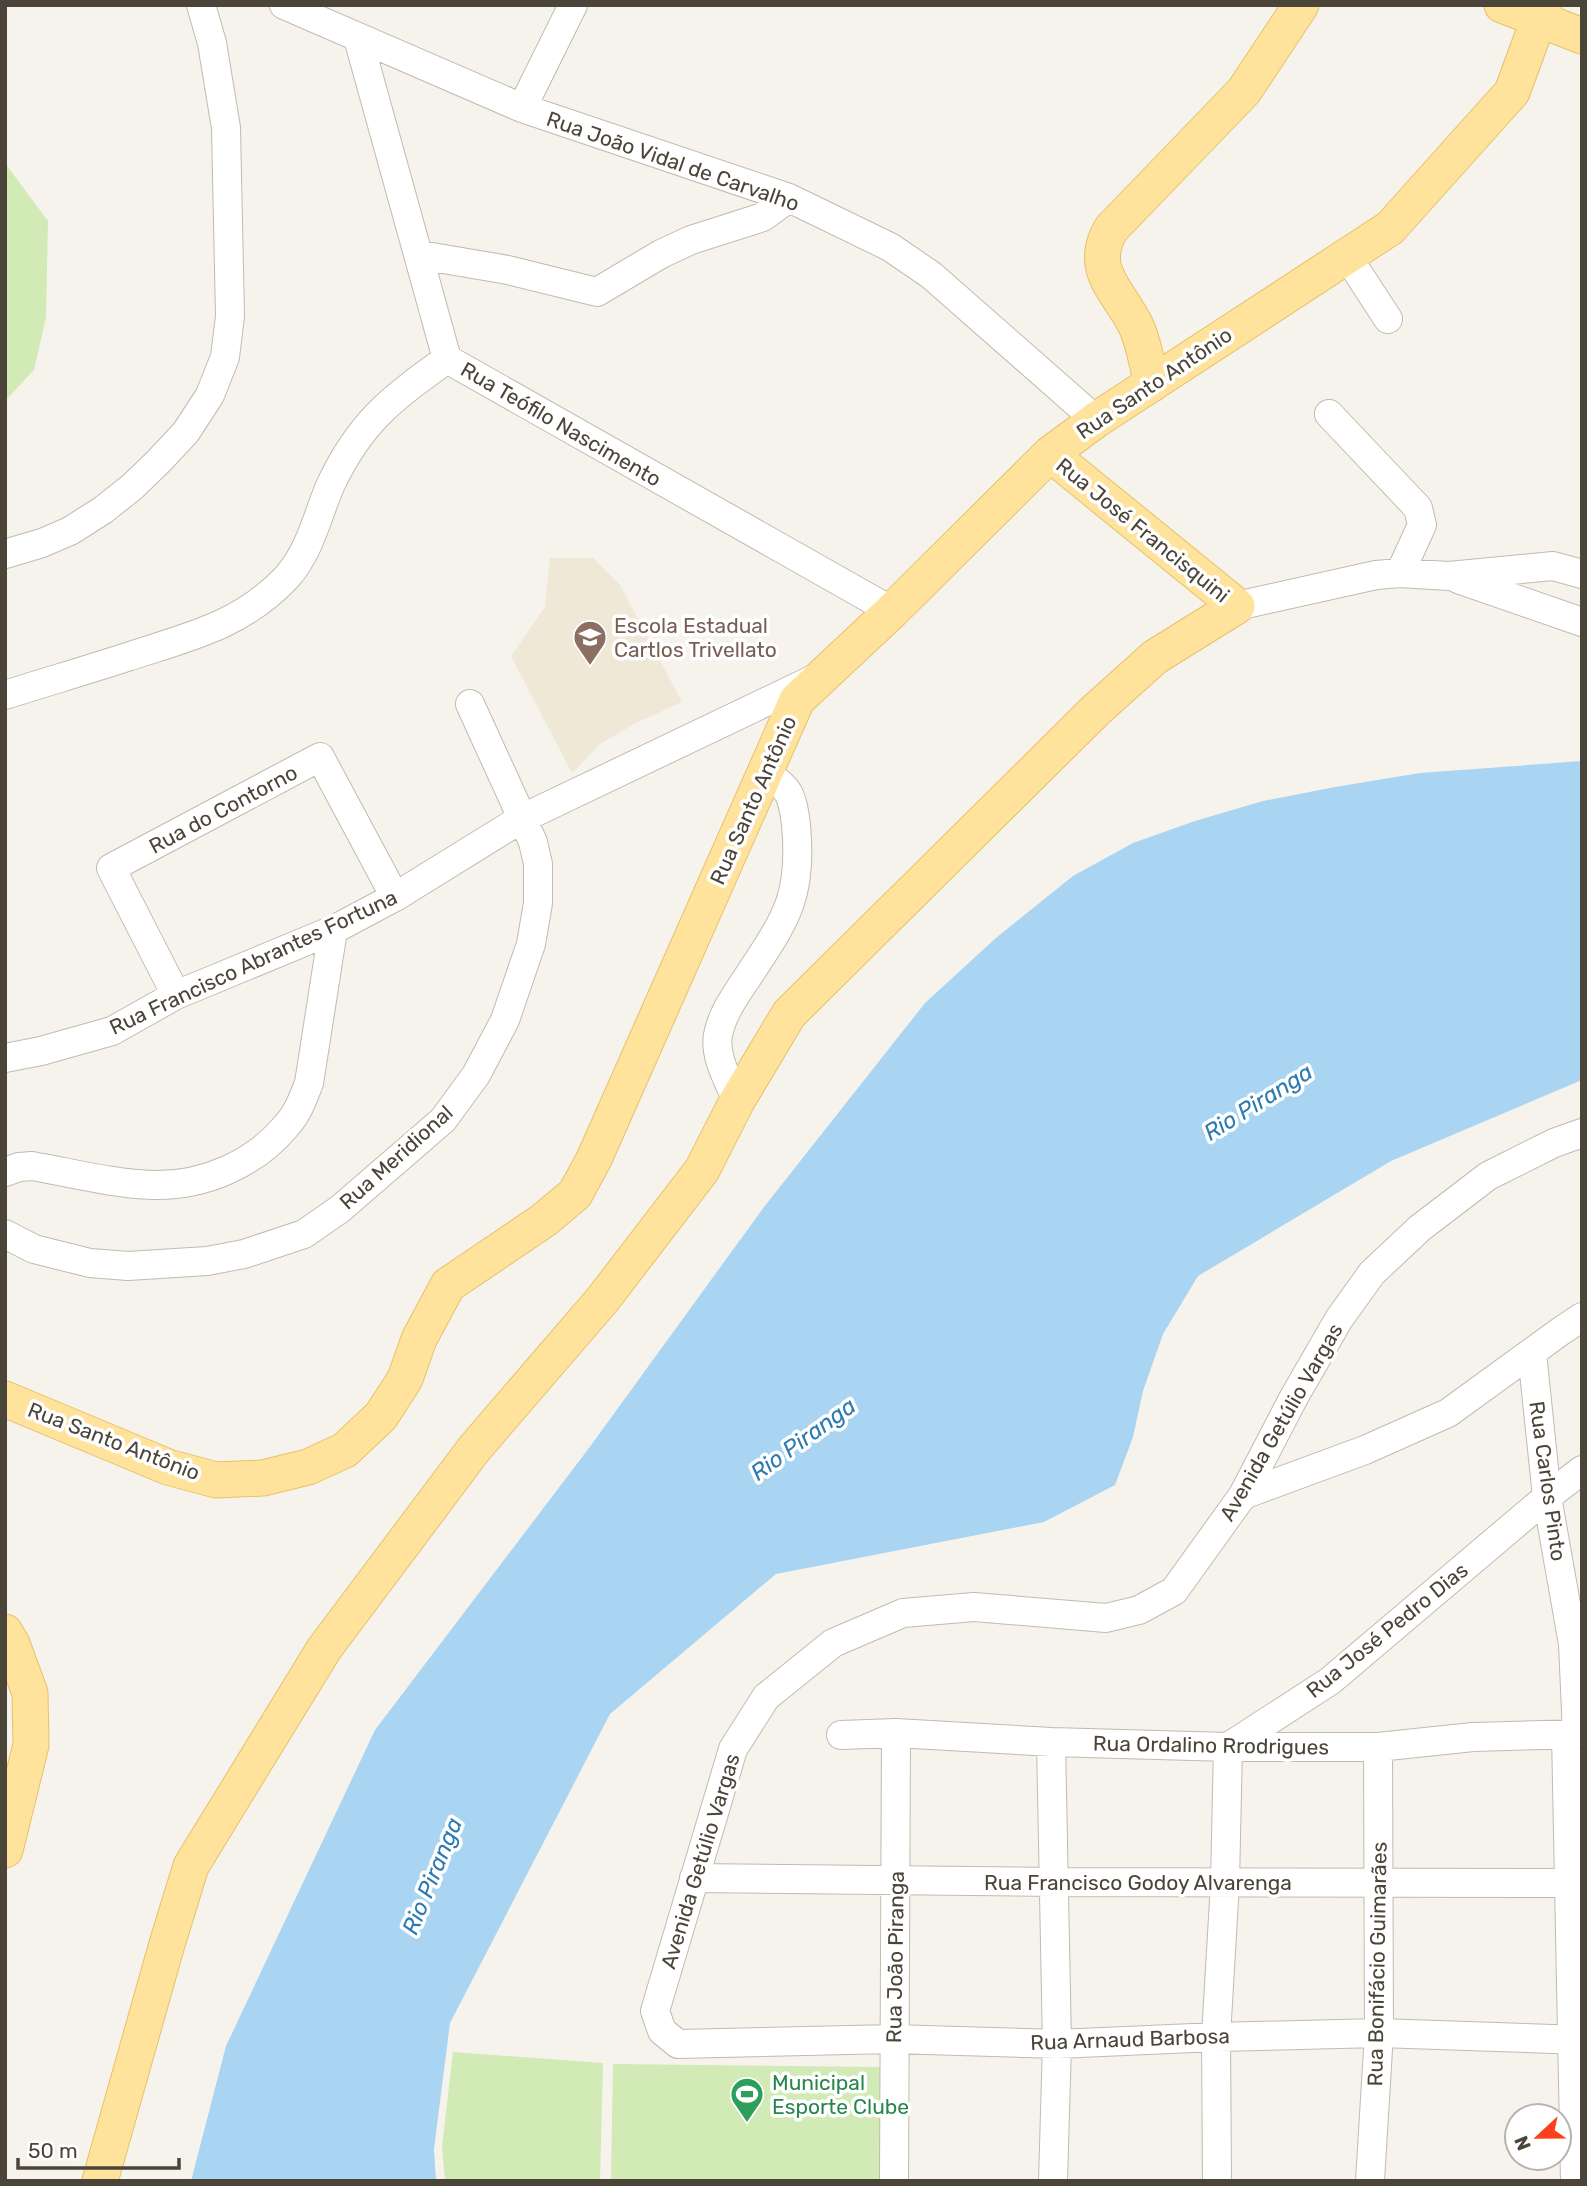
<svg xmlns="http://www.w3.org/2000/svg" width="1587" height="2186" viewBox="0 0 1587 2186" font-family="Rubik,sans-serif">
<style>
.education{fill:#efe8d6}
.green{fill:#d2eab5}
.water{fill:#a9d4f2}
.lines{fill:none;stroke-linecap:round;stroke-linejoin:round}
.minor-casing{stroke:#c2bbae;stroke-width:30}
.major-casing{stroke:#e6c16a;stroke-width:37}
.minor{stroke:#fff;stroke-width:28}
.major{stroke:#ffe39c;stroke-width:35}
.labels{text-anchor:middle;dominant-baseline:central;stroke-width:7;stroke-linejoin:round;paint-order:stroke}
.street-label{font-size:21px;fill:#4b4439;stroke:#fff}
.education-label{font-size:21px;fill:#785e54;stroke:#fff;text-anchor:start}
.leisure-label{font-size:21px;fill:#27864d;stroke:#fff;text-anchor:start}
.water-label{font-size:23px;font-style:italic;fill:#2e7ab2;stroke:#fff}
</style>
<rect width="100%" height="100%" fill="#f6f3ec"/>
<path class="education" d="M 550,558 L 593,558 L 620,585 L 682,702 L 634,724 L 600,744 L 572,773 L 511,656 L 545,607 Z"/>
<path class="green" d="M 5,163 L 48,221 L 46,317 L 34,370 L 5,401 Z
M 453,2052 L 603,2063 L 600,2181 L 445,2181 L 442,2146 Z
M 613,2064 L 881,2067 L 882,2181 L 611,2181 Z"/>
<path class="water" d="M 1582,761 L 1582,1080 L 1391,1161 L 1198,1276 L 1163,1334 L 1143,1391 L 1133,1437 L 1115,1485 L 1044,1522 L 776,1574 L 610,1714 L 450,2023 L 434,2149 L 436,2181 L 191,2181 L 226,2046 L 375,1730 L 589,1448 L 764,1207 L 925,1003 L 997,937 L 1073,876 L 1133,843 L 1195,821 L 1263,801 L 1335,787 L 1420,773 Z"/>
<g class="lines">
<defs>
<path id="minor" d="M 284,5 L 522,108 L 789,198 L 890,247 L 931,275 L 1096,420
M 358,38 L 447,359 L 892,611
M 522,108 L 573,5
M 420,255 L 508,270 L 597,292 L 661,254 L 691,240 L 763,217 L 789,198
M 1347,256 L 1388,319
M 1329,414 L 1418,508 L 1422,525 L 1400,573
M 5,554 L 42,543 L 70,531 L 103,510 L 132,487 L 158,462 L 186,432 L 210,395 L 225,357 L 230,316 L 226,128 L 212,43 L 201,5
M 1458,579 L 1582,622
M 1237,606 L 1376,575 L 1400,573 L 1449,576 L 1553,566 L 1582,574
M 5,695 C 46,682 87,670 127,657 C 188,637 241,626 287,577 C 310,551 317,517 330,486 C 360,422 391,399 447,359
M 176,995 L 111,868 L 320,757 L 395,897
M 5,1058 L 41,1051 L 112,1031 L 176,995 L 333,930 L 395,897 L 521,819 L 814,679
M 737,1101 C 729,1081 714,1057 718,1035 C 722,1014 735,996 747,978 C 785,920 803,898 796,825 C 793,798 790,786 765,774
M 1582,1133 L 1554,1143 L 1488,1176 L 1420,1228 L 1372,1273 L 1339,1319 L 1294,1397 L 1243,1495 L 1174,1591 L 1139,1610 L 1106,1618 L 974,1607 L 903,1613 L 833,1643 L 766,1697 L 733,1749 L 655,2011 L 662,2031 L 678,2044 L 893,2039 L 1057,2044 L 1216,2037 L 1379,2033 L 1582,2040
M 5,1172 L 19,1167 L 32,1166 C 72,1173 114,1184 154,1185 C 204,1186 255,1164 287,1125 C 298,1113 303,1098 309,1083 L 333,930
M 5,1234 L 34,1249 L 90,1263 L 128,1266 L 207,1261 L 244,1254 L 304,1234 L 340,1209 L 443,1120 L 476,1075 L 505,1020 L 531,944 L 538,903 L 538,864 L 533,842 L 470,704
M 1532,1353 L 1547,1497 L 1573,1644 L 1577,1734
M 1243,1495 L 1365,1450 L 1448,1413 L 1561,1331 L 1582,1317
M 1566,1734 L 1575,2181
M 841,1735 L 896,1733 L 1051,1742 L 1228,1747 L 1378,1747 L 1473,1737 L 1582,1734
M 1051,1742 L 1057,2044 L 1053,2181
M 1228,1747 L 1330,1681 L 1547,1497 L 1582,1470
M 694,1878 L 1054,1882 L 1582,1883
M 894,2181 L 896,1733
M 1217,2181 L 1216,2037 L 1225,1883 L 1228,1747
M 1370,2181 L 1379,2033 L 1378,1747"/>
<path id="major" d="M 1502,5 L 1582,36
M 1152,384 C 1147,365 1144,343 1136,326 C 1119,291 1087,270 1111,229 L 1244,91 L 1301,5
M 5,1399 L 168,1467 L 216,1480 L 263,1478 L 308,1467 L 345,1450 L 381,1416 L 405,1379 L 419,1339 L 448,1285 L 544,1220 L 575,1194 L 594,1159 L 797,700 L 892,611 L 1050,454 L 1096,420 L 1390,228 L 1512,92 L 1544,5
M 5,1632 L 12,1644 L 30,1693 L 31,1745 L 5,1850
M 100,2181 L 167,1944 L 191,1866 L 324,1649 L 474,1449 L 603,1299 L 702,1170 L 737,1101 L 789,1014 L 1096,710 L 1155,657 L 1237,606 L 1050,454"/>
</defs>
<use href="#minor" class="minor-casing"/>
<use href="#major" class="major-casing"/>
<use href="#minor" class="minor"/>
<use href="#major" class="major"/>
</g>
<defs>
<symbol id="school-pin" viewBox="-11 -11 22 30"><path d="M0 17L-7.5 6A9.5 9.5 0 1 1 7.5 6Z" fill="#8d6e63" stroke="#fff"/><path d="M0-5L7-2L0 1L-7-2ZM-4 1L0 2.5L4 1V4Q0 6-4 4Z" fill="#fff"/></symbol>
<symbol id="stadium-pin" viewBox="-11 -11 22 30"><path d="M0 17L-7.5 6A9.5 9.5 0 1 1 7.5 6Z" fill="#2e9e5b" stroke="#fff"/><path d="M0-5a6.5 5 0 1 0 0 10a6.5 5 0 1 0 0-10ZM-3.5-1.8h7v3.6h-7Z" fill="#fff"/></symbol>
</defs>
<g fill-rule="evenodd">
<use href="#school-pin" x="571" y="618" width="38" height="52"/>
<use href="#stadium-pin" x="728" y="2075" width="38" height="52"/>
</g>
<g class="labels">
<g class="street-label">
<text transform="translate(673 161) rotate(19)">Rua João Vidal de Carvalho</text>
<text transform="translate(1154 383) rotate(-34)">Rua Santo Antônio</text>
<text transform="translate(561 424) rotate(30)">Rua Teófilo Nascimento</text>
<text transform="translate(1143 530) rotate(39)">Rua José Francisquini</text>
<text transform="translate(753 800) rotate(-66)">Rua Santo Antônio</text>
<text transform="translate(223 809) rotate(-28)">Rua do Contorno</text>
<text transform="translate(253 962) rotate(-25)">Rua Francisco Abrantes Fortuna</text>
<text transform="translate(396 1157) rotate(-42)">Rua Meridional</text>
<text transform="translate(1281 1422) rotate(-60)">Avenida Getúlio Vargas</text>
<text transform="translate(114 1441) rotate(21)">Rua Santo Antônio</text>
<text transform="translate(1548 1481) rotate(82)">Rua Carlos Pinto</text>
<text transform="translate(1387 1630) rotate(-39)">Rua José Pedro Dias</text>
<text transform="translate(1211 1745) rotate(1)">Rua Ordalino Rrodrigues</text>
<text transform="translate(700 1861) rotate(-73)">Avenida Getúlio Vargas</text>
<text x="1138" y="1882">Rua Francisco Godoy Alvarenga</text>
<text transform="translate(895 1957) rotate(-89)">Rua João Piranga</text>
<text transform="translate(1377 1964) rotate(-89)">Rua Bonifácio Guimarães</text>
<text transform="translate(1130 2039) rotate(-2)">Rua Arnaud Barbosa</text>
</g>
<g class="education-label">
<text x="614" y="625">Escola Estadual<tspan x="614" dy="24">Cartlos Trivellato</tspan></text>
</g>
<g class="leisure-label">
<text x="772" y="2082">Municipal<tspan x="772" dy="24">Esporte Clube</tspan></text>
</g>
<g class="water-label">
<text transform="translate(1258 1102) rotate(-32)">Rio Piranga</text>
<text transform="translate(803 1439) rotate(-36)">Rio Piranga</text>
<text transform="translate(432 1876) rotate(-68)">Rio Piranga</text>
</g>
</g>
<rect width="1587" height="2186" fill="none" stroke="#4b4439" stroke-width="14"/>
<g transform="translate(1538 2137) rotate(248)"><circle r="33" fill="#ffffff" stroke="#b7b4b0" stroke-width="2"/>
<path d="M0-5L12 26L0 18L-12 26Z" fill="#fc3f1d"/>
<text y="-10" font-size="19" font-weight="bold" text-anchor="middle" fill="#4b4439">N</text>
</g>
<path d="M18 2158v10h161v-10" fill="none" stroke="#4b4439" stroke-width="3.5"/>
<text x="28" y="2158" font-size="21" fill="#4b4439" stroke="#ffffff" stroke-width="5" paint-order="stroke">50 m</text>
</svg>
